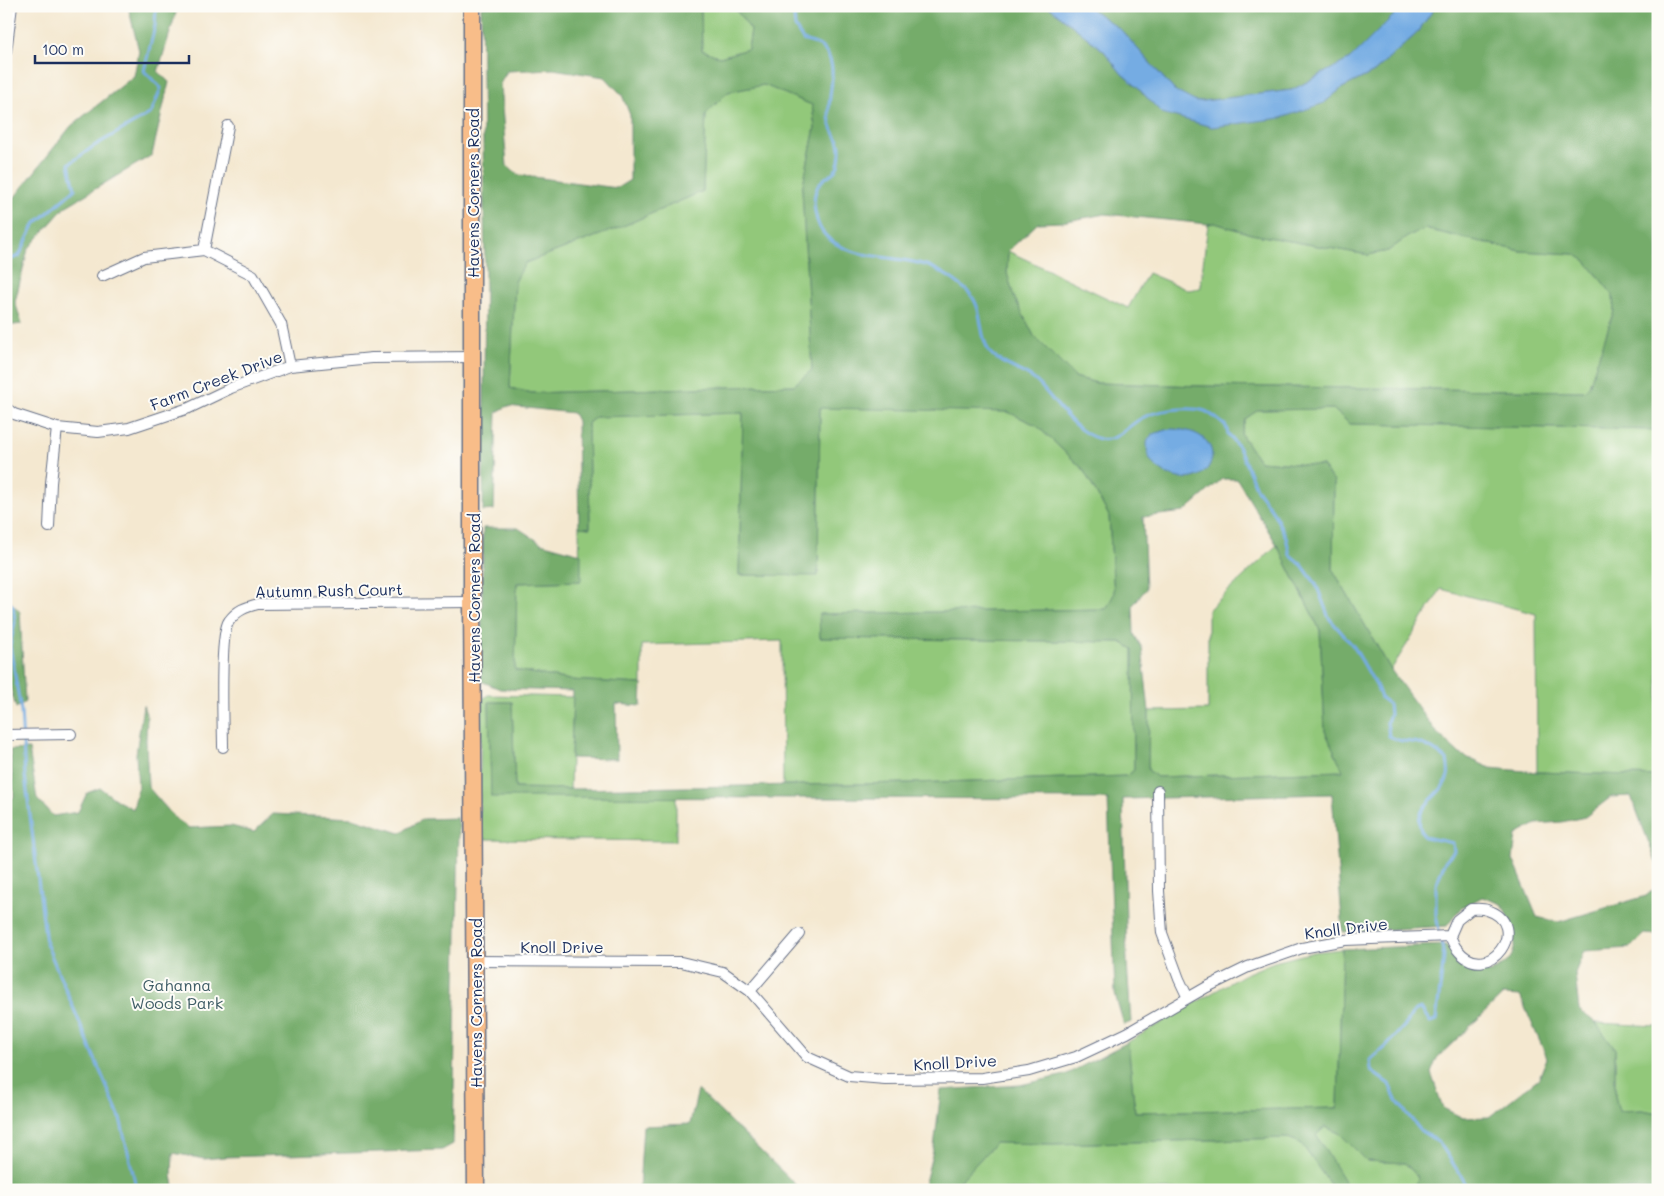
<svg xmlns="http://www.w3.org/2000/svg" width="1664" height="1196" viewBox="0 0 1664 1196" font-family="Mali,sans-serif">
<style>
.green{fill:#92c87a;stroke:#567c6c}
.forest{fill:#75ac6a;stroke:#486e64;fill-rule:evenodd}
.water{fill:#74ace3;stroke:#486ea0}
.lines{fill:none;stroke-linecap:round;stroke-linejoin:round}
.stream{stroke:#74ace3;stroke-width:3}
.street-casing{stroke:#677086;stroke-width:12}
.primary-casing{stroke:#677086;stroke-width:19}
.street{stroke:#fff;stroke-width:10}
.primary{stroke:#f8bd89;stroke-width:16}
.labels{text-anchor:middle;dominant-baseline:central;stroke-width:4;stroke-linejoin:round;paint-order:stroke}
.street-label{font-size:16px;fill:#1b2f5e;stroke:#fdfcf7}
.park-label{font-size:16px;fill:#3f5d66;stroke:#fdfcf7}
</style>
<rect width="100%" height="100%" fill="#fdfcf7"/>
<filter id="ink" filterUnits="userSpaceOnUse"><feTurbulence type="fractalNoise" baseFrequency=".02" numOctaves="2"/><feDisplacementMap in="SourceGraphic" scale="10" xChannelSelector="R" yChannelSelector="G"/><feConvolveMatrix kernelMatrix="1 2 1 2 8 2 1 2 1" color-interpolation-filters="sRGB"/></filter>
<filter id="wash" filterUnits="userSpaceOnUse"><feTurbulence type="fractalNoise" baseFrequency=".0096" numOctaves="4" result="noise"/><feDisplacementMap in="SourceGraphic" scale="20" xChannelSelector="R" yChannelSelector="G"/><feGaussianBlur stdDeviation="1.12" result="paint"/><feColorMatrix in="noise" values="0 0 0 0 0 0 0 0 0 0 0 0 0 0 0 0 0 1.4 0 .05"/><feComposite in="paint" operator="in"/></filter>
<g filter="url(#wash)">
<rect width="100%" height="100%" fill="#f4e8d0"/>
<path class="green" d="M 701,6 L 733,6 L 751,30 L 748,49 L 720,57 L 702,50 Z
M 764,85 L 812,105 L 815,128 L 802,189 L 812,370 L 794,385 L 532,393 L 510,388 L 515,282 L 525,263 L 621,227 L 703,191 L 706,114 L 728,92 Z
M 1215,223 L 1251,234 L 1368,255 L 1388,251 L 1410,235 L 1425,229 L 1521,251 L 1574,254 L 1585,260 L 1613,295 L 1614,311 L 1589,386 L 1584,391 L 1202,386 L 1097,383 L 1075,377 L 1034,336 L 1014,297 L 1007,273 L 1008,251 L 1128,308 L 1148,273 L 1188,290 L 1200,288 L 1208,224 Z
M 820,407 L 1008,412 L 1036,425 L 1083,469 L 1109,516 L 1114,595 L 1106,609 L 820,614 L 820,638 L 1121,642 L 1133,649 L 1134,770 L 1127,776 L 912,783 L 783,785 L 782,641 L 642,645 L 642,684 L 570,680 L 515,670 L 517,583 L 580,581 L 579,527 L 590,528 L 588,423 L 596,417 L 743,413 L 739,575 L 818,575 Z
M 1333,409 L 1350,424 L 1658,430 L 1658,776 L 1537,772 L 1536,614 L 1441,589 L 1391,670 L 1333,570 L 1334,482 L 1322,466 L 1259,461 L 1241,434 L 1245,419 L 1258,410 Z
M 1277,545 L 1320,630 L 1325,731 L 1344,771 L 1157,777 L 1148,770 L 1149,711 L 1208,710 L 1208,610 Z
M 488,695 L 573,697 L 570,789 L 515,788 L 512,702 L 489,702 L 491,796 L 676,797 L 676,841 L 479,839 L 481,700 Z
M 1342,949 L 1338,1108 L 1135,1112 L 1128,1042 L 1243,975 L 1274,962 L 1314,952 Z
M 1596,1023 L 1658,1026 L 1658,1113 L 1642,1110 L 1619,1111 L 1615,1096 L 1615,1049 Z
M 1325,1127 L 1339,1133 L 1367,1161 L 1405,1163 L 1418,1177 L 1415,1190 L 1340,1190 L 1346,1186 L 1316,1135 Z
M 1288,1138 L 1301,1143 L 1334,1190 L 952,1190 L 995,1143 L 1052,1144 Z"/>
<path class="forest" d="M 128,6 L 178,6 L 158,72 L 169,82 L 152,155 L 65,207 L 28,249 L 15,302 L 22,324 L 6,326 L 6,208 L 71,126 L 134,76 L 139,51 Z
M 481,6 L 536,6 L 538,8 L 557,6 L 701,6 L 702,50 L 720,57 L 748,49 L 751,30 L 733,6 L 1048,6 L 1104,51 L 1122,74 L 1135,85 L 1162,113 L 1324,103 L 1342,88 L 1374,72 L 1416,34 L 1436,6 L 1647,6 L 1658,14 L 1658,430 L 1350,424 L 1333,409 L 1258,410 L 1245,419 L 1241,434 L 1259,461 L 1322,466 L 1334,482 L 1333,570 L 1391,670 L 1436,732 L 1460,754 L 1490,768 L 1537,772 L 1658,776 L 1658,867 L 1631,796 L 1611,797 L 1585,817 L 1562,822 L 1536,824 L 1516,835 L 1513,859 L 1537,917 L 1558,922 L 1646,896 L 1658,886 L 1658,935 L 1644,934 L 1630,948 L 1584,951 L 1575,973 L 1579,1010 L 1596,1023 L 1615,1049 L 1615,1096 L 1619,1111 L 1642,1110 L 1658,1113 L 1658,1190 L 1415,1190 L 1418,1177 L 1405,1163 L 1367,1161 L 1339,1133 L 1325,1127 L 1316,1135 L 1347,1186 L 1340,1190 L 1334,1190 L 1301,1143 L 1288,1138 L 1052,1144 L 995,1143 L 952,1190 L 923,1190 L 934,1147 L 941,1090 L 1020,1085 L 1065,1075 L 1128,1042 L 1135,1112 L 1338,1108 L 1342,949 L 1446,945 L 1469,967 L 1490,973 C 1495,969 1503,966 1507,962 C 1523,946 1509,921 1502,904 L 1482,897 L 1460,909 L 1447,926 L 1343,932 L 1332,794 L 1123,799 L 1127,963 L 1131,1022 L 1124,1025 L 1115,994 L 1108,799 L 491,797 L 489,702 L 512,702 L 515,788 L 570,789 L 912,783 L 1127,776 L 1134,770 L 1133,649 L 1121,642 L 820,638 L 819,614 L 1106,609 L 1114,594 L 1109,516 L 1083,469 L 1036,425 L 1008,412 L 820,408 L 818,576 L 739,575 L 743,413 L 596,417 L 588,423 L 590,528 L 579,527 L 577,421 L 573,413 L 508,406 L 497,412 L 494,510 L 483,511 L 485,274 ZM 553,69 L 605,77 L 622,95 L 630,115 L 630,180 L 617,188 L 518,175 L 507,166 L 500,84 L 507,71 ZM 764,85 L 812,105 L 815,128 L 802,189 L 812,370 L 794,385 L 532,393 L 510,388 L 515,282 L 525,263 L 621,227 L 703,191 L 706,114 L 728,92 ZM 1105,214 L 1208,224 L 1215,223 L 1251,234 L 1368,255 L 1388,251 L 1410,235 L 1425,229 L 1521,251 L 1574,254 L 1585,260 L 1613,295 L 1614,311 L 1589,386 L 1584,391 L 1202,386 L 1096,383 L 1075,377 L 1034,336 L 1014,297 L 1007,273 L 1008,251 L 1038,223 L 1062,222 ZM 1222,479 L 1237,479 L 1277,545 L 1320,630 L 1325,731 L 1343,771 L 1157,777 L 1148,770 L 1149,711 L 1142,648 L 1134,634 L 1133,605 L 1146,589 L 1143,517 L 1184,512 ZM 1503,995 L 1520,996 L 1547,1058 L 1539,1078 L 1489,1117 L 1463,1118 L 1443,1108 L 1431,1073 L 1437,1058 Z
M 1087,6 L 1400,6 L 1395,14 L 1350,59 L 1292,90 L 1195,102 L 1175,91 L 1121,30 Z
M 483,528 L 518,528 L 541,543 L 581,554 L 581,581 L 517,583 L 515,670 L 570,680 L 642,684 L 641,706 L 616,704 L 617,759 L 571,758 L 573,691 L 500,689 L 481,681 Z
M 6,597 L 20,612 L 25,702 L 16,708 L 6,673 Z
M 143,705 L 147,717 L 146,740 L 148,787 L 175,818 L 189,828 L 231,826 L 254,832 L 273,814 L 353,818 L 400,833 L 423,819 L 457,818 L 459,826 L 453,1144 L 442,1150 L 225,1157 L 204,1159 L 173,1153 L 172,1176 L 175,1190 L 6,1190 L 6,802 L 14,797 L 10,750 L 29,749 L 37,799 L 53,816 L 78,812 L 87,793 L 100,788 L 118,801 L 133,809 L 138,788 L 136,754 Z
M 698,1090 L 801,1190 L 639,1190 L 643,1126 L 690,1124 Z"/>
<path class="water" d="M 1048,6 L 1087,6 L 1121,30 L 1175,91 L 1196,102 L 1292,90 L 1350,59 L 1395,14 L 1400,6 L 1436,6 L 1416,34 L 1374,72 L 1342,88 L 1324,103 L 1281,118 L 1212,127 L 1162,113 L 1135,85 L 1122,74 L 1104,51 Z
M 1170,429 C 1241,429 1211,505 1159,469 C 1149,463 1145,450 1148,439 L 1153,434 Z"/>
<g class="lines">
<path class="stream" d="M 793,6 L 795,27 L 803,40 C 808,42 816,43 820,46 C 844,64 824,98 830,122 C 835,141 843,137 839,161 C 837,175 827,174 820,183 C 809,197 815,227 828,238 C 854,260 891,255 922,264 C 936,267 960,283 970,294 C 984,310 978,334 989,351 C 997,364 1026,371 1036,381 C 1055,399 1073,433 1100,439 C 1117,443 1128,425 1142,418 C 1156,410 1189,406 1205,411 C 1212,414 1220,422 1226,426 L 1228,434 L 1239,448 L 1257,490 L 1272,510 L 1286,537 L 1290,555 L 1302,565 L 1316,584 L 1329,618 L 1354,647 L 1377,687 L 1381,698 L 1389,704 L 1390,714 L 1387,722 L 1389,736 C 1399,741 1401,741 1412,742 C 1425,743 1438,752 1447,760 C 1448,765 1449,771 1448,776 C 1441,800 1407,806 1424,837 L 1453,843 L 1454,851 L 1445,861 L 1436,885 L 1436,915 L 1444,956 L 1436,1020 L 1430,1022 L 1421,1008 L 1414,1011 L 1407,1023 L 1386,1046 L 1370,1060 L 1371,1071 L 1389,1084 L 1396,1100 L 1421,1131 L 1439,1142 L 1463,1179 L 1466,1190
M 6,261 L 19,256 L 34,225 L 75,189 L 69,164 L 94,146 L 151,113 L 161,88 L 144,71 L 155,26 L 156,6
M 6,600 L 13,606 L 15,622 L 10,646 L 21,711 L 25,775 L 46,943 L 120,1118 L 137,1190"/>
</g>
</g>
<g filter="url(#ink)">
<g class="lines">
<defs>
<path id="street" d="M 6,52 L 12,6
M 204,250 L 228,126
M 102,276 L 144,257 L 204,250 L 253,275 L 281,324 L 290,366
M 6,408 L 14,414 L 57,428 L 98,432 L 129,428 L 189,408 L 231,388 L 290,366 L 372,358 L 472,357
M 49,527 L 51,483 L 57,428
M 6,735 L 71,734
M 223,747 C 223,725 219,634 229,621 C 237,610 246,607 258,604 L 472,602
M 1158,791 L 1159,891 L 1162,933 L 1179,979 L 1188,998
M 1471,909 C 1476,909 1482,908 1487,910 C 1533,924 1488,989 1457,949 C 1454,946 1452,940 1450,936 L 1457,920 Z
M 474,961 L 681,962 L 723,972 L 750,991 L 807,1057 L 849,1076 L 885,1079 L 982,1078 L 1029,1071 L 1076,1057 L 1127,1033 L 1207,987 L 1248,967 L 1302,948 L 1345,940 L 1450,936
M 750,991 L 799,934"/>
<path id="primary" d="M 472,6 L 472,602 L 476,1190"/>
</defs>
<use href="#street" class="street-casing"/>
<use href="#primary" class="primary-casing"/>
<use href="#street" class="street"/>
<use href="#primary" class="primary"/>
</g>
</g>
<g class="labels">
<g class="street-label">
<text transform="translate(472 193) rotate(-90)">Havens Corners Road</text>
<text transform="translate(216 380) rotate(-21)">Farm Creek Drive</text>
<text transform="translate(329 590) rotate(-1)">Autumn Rush Court</text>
<text transform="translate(473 598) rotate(-90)">Havens Corners Road</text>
<text transform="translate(1346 928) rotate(-7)">Knoll Drive</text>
<text x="562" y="946">Knoll Drive</text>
<text transform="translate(475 1003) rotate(-90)">Havens Corners Road</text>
<text transform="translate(955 1062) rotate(-3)">Knoll Drive</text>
</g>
<g class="park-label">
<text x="177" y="984">Gahanna<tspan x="177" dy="18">Woods Park</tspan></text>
</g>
</g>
<rect width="1664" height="1196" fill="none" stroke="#fdfcf7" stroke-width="25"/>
<path d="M35 55v8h154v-8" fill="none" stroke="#1b2f5e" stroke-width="2.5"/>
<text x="42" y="55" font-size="15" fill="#1b2f5e" stroke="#fdfcf7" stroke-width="4" paint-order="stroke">100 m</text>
</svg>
